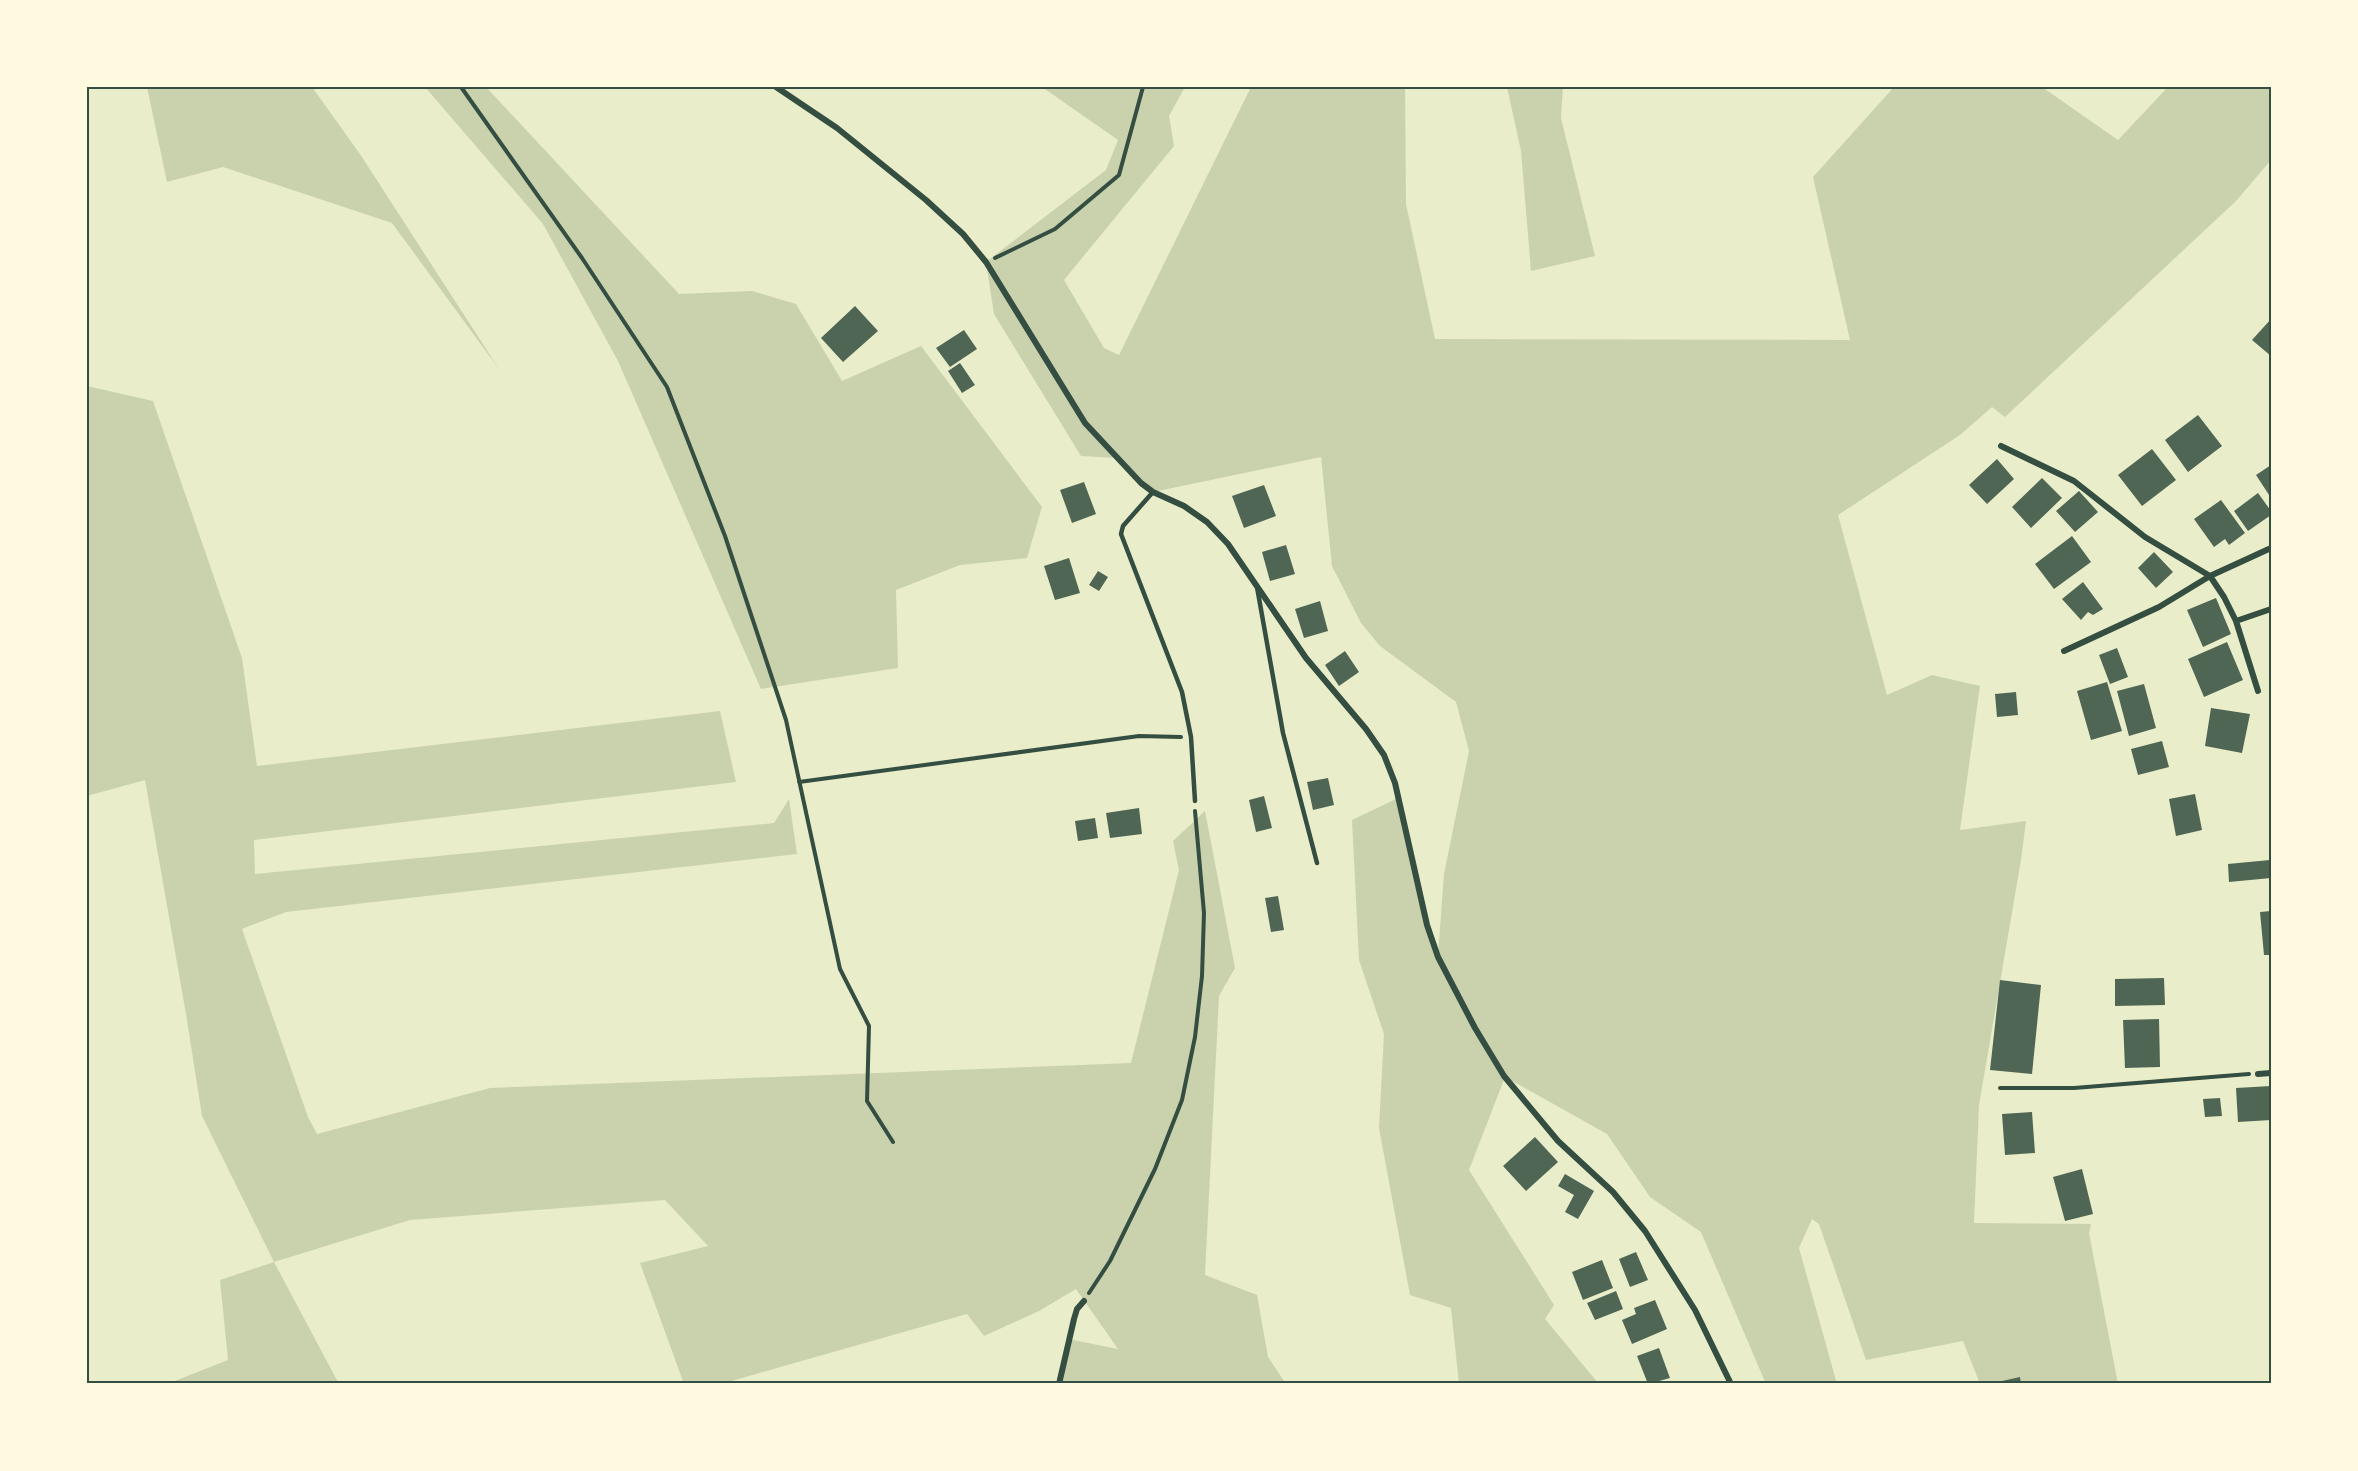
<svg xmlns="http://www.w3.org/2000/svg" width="2358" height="1471" viewBox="0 0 2358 1471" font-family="Spectral,serif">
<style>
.green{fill:#cad2ad}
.building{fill:#4f6655}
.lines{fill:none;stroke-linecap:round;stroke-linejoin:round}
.path{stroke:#344e41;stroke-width:4}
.service{stroke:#344e41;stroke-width:4.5}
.minor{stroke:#344e41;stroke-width:6}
.neatline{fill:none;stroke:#344e41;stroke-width:2}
</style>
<rect width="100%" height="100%" fill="#e9edc9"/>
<path class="green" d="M 147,87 L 312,87 L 360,154 L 499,369 L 392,223 L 223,167 L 167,182 Z
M 425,87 L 486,87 L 679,294 L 752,291 L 796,304 L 842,381 L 921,346 L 1042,507 L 1027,558 L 960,565 L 896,590 L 898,668 L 761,689 L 618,361 L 543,224 Z
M 1042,87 L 1185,87 L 1169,116 L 1174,146 L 1064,280 L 1104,348 L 1119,355 L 1251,87 L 1405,87 L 1406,204 L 1435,339 L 1850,340 L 1813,177 L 1894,87 L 2042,87 L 2118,140 L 2168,87 L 2271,87 L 2271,160 L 2236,201 L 2005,417 L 1992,407 L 1960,435 L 1838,515 L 1887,695 L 1932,675 L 1980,686 L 1960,830 L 2026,821 L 2021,860 L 1979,1105 L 1974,1223 L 2091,1224 L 2089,1233 L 2118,1384 L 1980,1384 L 1963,1341 L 1866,1360 L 1819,1224 L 1812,1219 L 1799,1248 L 1837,1384 L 1766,1384 L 1701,1232 L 1650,1197 L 1607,1134 L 1505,1077 L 1469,1170 L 1554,1305 L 1545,1319 L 1599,1384 L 1459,1384 L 1451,1308 L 1410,1295 L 1379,1128 L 1384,1034 L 1359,960 L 1352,820 L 1398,798 L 1438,955 L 1444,874 L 1469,751 L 1456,702 L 1380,646 L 1361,623 L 1332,566 L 1321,457 L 1153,492 L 1116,458 L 1081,456 L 994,314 L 986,262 L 1106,170 L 1118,140 Z
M 1507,87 L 1563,87 L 1561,118 L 1595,256 L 1531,271 L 1521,151 Z
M 87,386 L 153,401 L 242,658 L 257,766 L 720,711 L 736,782 L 254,840 L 255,874 L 774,823 L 789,799 L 797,854 L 286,912 L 242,929 L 308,1117 L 317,1134 L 490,1088 L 1131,1063 L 1179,870 L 1173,841 L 1205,811 L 1235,968 L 1219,996 L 1205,1275 L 1257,1295 L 1268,1357 L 1286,1384 L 1059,1384 L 1068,1339 L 1118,1349 L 1076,1289 L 1039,1311 L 984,1336 L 967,1314 L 721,1384 L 684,1384 L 640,1263 L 708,1246 L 665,1200 L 410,1220 L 274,1262 L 339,1384 L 167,1384 L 228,1360 L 220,1280 L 274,1262 L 202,1116 L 186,1014 L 145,780 L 87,796 Z"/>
<path class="building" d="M 855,306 L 878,331 L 843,362 L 821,338 Z
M 2271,319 L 2271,356 L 2252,340 Z
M 964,330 L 977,349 L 950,367 L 936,348 Z
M 960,363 L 975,385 L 962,393 L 948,371 Z
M 2198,415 L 2222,446 L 2188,472 L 2165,440 Z
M 2152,449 L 2176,480 L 2142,506 L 2118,475 Z
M 1997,459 L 2014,479 L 1987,504 L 1969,485 Z
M 2271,465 L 2271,498 L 2256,475 Z
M 2042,478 L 2062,498 L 2031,528 L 2012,507 Z
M 1084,482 L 1096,514 L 1072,523 L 1060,490 Z
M 1264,485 L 1276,516 L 1244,528 L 1232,496 Z
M 2079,491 L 2098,512 L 2075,532 L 2056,511 Z
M 2258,493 L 2271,511 L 2271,515 L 2248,531 L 2234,511 Z
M 2221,500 L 2245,533 L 2229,545 L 2225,539 L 2214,547 L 2194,519 Z
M 2072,536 L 2091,562 L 2054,589 L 2035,564 Z
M 1286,545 L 1295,574 L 1270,581 L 1262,552 Z
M 2154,552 L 2173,572 L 2156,588 L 2138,568 Z
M 1069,558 L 1080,593 L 1055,600 L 1044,566 Z
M 1098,571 L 1108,577 L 1099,591 L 1089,585 Z
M 2083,582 L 2103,609 L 2093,615 L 2088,612 L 2081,620 L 2062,599 Z
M 2216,598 L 2231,634 L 2203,647 L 2187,610 Z
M 1320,601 L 1328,631 L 1304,638 L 1295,609 Z
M 2227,642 L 2243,680 L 2204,697 L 2188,659 Z
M 2117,648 L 2128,677 L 2110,684 L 2099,655 Z
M 1345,651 L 1359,672 L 1339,686 L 1325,665 Z
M 2107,682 L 2122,731 L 2091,740 L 2077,691 Z
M 2144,684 L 2156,728 L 2129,736 L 2117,691 Z
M 2016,692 L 2018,715 L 1997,717 L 1995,694 Z
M 2211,708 L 2250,714 L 2242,753 L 2205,746 Z
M 2162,741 L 2169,767 L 2138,775 L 2131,749 Z
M 1328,778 L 1334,805 L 1313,810 L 1307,782 Z
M 2195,794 L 2202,830 L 2176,836 L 2169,799 Z
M 1264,796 L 1272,828 L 1256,832 L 1249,800 Z
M 1139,808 L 1142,834 L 1110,838 L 1106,813 Z
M 1095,818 L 1098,838 L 1078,841 L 1075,821 Z
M 2270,860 L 2271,878 L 2229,882 L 2228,864 Z
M 1278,896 L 1284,930 L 1271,932 L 1265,898 Z
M 2271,911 L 2271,955 L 2264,955 L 2260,912 Z
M 2164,978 L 2165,1005 L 2115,1006 L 2115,979 Z
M 2000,980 L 2041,985 L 2032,1074 L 1990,1070 Z
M 2159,1019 L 2160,1067 L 2125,1068 L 2123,1020 Z
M 2271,1086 L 2271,1120 L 2238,1122 L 2236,1088 Z
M 2220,1098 L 2222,1116 L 2205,1117 L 2203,1099 Z
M 2032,1112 L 2035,1153 L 2005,1155 L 2002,1114 Z
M 1535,1137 L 1558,1162 L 1526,1191 L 1503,1166 Z
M 2082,1169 L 2093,1214 L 2065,1221 L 2053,1177 Z
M 1565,1174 L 1594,1191 L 1578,1219 L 1565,1212 L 1574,1195 L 1558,1186 Z
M 1636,1252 L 1648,1280 L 1630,1287 L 1619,1259 Z
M 1602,1260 L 1613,1288 L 1583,1300 L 1572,1272 Z
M 1616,1291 L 1623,1309 L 1595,1320 L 1587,1303 Z
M 1655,1300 L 1667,1329 L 1632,1344 L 1622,1320 L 1636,1314 L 1634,1308 Z
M 1659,1348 L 1670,1378 L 1648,1384 L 1637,1356 Z
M 2020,1377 L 2021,1384 L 1993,1384 L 1993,1383 Z"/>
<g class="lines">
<path class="path" d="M 461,87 L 582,258 L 667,387 L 725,536 L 786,720 L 840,969 L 869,1026 L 867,1101 L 893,1142
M 995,258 L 1055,229 L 1119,175 L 1143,87
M 799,782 L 1139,736 L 1181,737
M 2000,1088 L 2074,1088 L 2249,1074
M 1089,1293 L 1110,1261 L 1155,1169 L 1182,1100 L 1195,1037 L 1202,976 L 1204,913 L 1195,811"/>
<path class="service" d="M 1153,492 L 1123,526 L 1121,534 L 1182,692 L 1191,737 L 1195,801
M 1257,587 L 1283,733 L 1317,863"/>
<path class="minor" d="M 776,87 L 837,128 L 926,200 L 963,234 L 986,262 L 1085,423 L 1141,483 L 1153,492 L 1184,506 L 1207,522 L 1228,544 L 1306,658 L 1366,729 L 1384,755 L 1395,783 L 1427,925 L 1438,957 L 1475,1028 L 1504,1076 L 1558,1141 L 1613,1192 L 1645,1231 L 1695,1310 L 1731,1384
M 2001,446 L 2074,481 L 2145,537 L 2210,576 L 2224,597 L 2236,621 L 2258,691
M 2236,621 L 2271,609
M 2064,651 L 2159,607 L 2210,576 L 2271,548
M 2258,1074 L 2271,1073
M 1059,1384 L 1074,1319 L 1077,1309 L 1084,1301"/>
</g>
<rect width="2358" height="1471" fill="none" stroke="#fefae0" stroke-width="177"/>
<rect x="88" y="88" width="2182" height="1294" class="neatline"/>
</svg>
